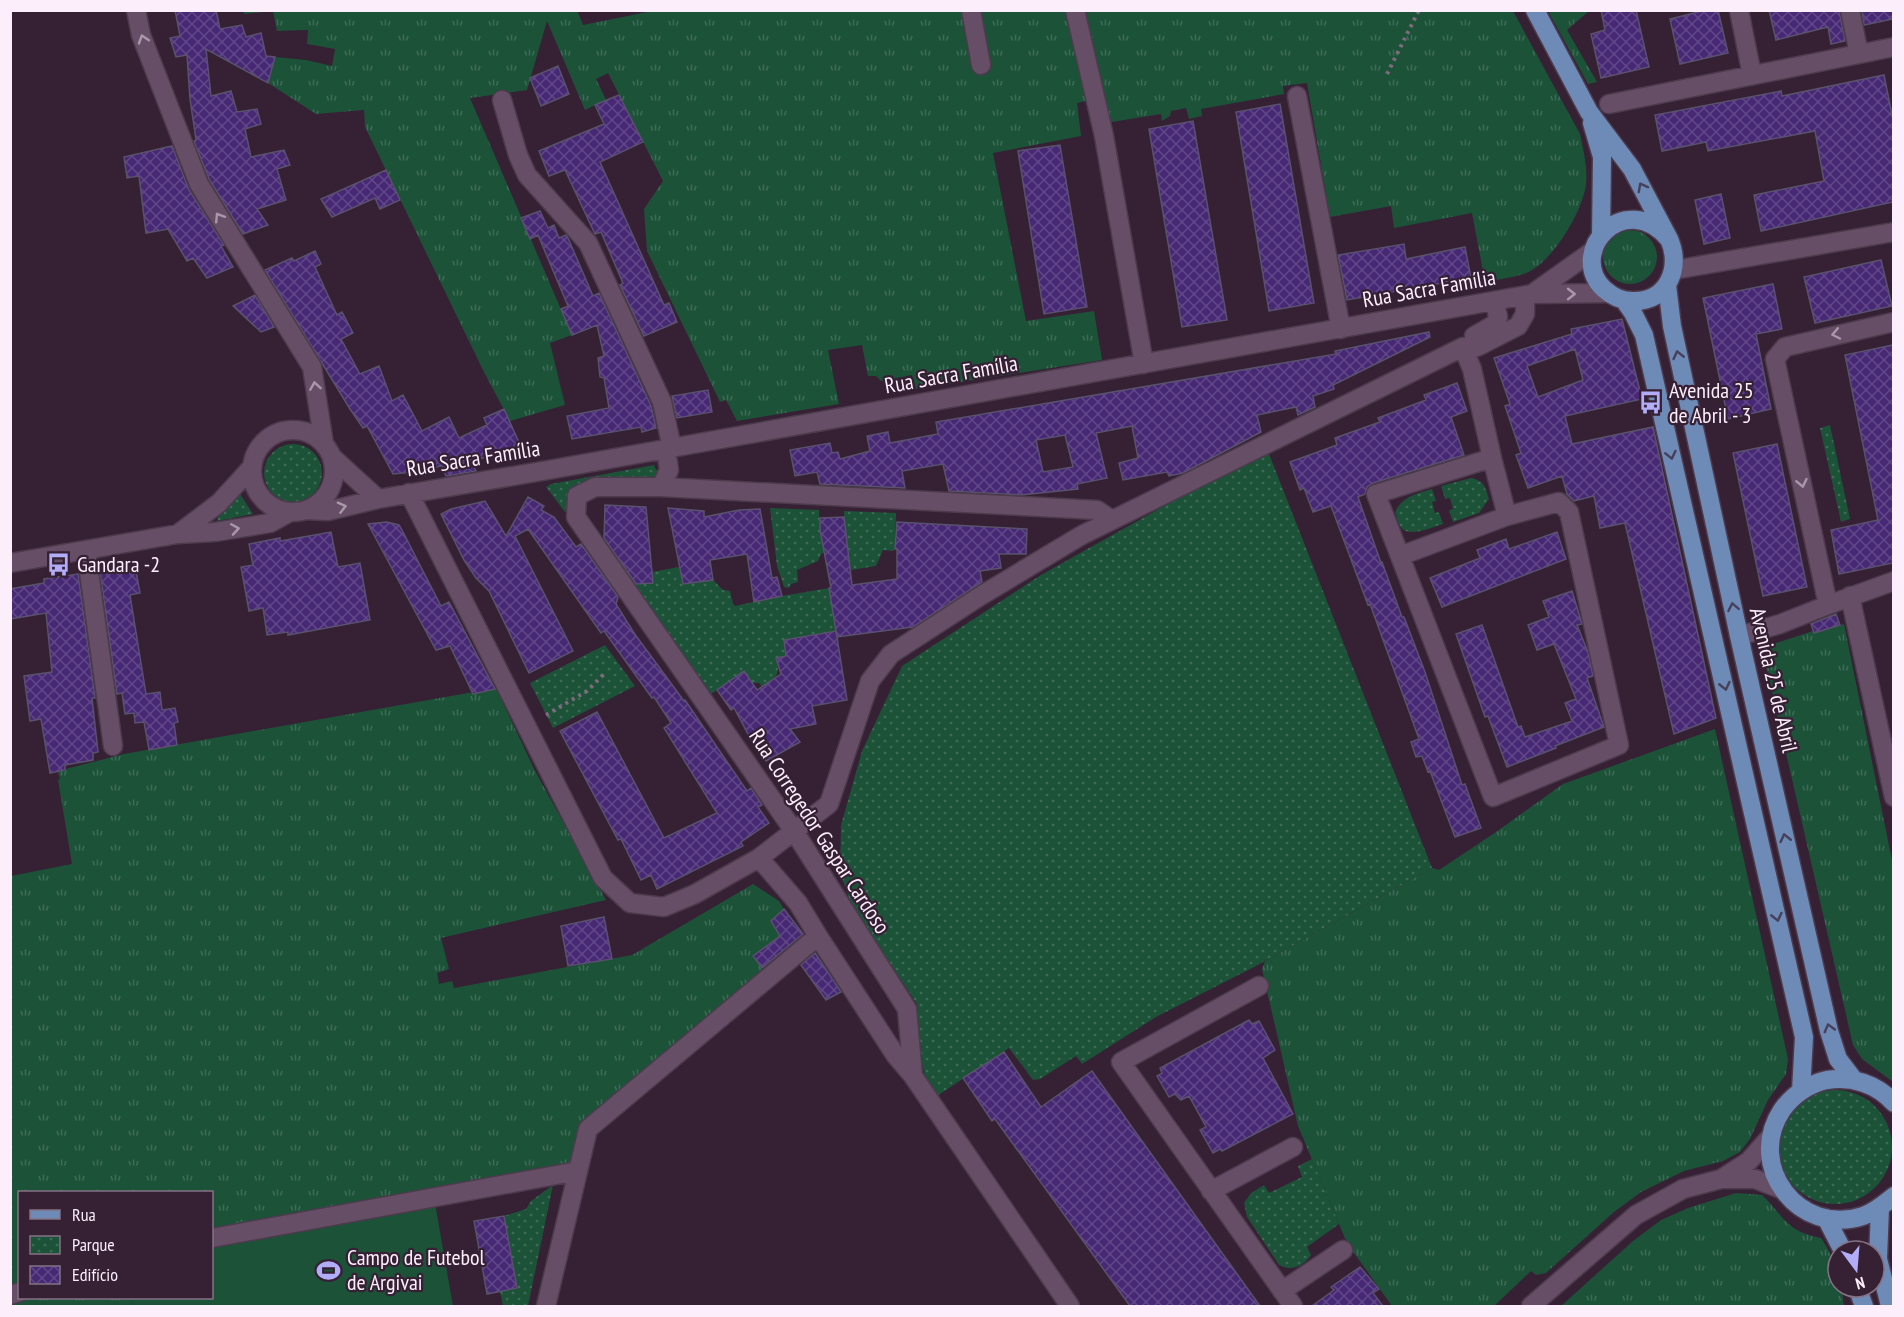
<svg xmlns="http://www.w3.org/2000/svg" width="1904" height="1317" viewBox="0 0 1904 1317" font-family="'PT Sans Narrow',sans-serif">
<style>
.grass{fill:url(#grass-tufts)}
.park{fill:url(#park-dots)}
.pitch{fill:#1c5238}
.building{fill:url(#building-cross-hatch);stroke:#5a516d;stroke-width:1.5;fill-rule:evenodd}
.lines{fill:none;stroke-linecap:round;stroke-linejoin:round}
.minor-casing{stroke:#4d3b4d;stroke-width:21}
.major-casing{stroke:#4d3b4d;stroke-width:21}
.path{stroke:#7e6b7d;stroke-width:4;stroke-dasharray:3 4.5;stroke-linecap:butt}
.minor{stroke:#664f66;stroke-width:18}
.major{stroke:#6e8ab7;stroke-width:18}
.oneway{stroke:#aa97a9}
.oneway2{stroke:#46405b}
.labels{text-anchor:middle;dominant-baseline:central;stroke-width:4.5;stroke-linejoin:round;paint-order:stroke}
.street-label{font-size:22px;fill:#fceefb;stroke:#352034}
.poi-label{font-size:22px;fill:#fceefb;stroke:#352034;text-anchor:start}
</style>
<defs>
<pattern id="grass-tufts" width="24" height="20" patternUnits="userSpaceOnUse" patternTransform="scale(1.5)"><rect width="24" height="20" fill="#1c5238"/><path d="M3 7l-1-3M5 7V3M7 7l1-3M15 17l-1-3M17 17v-4M19 17l1-3" fill="none" stroke="#3e6b56"/></pattern>
<pattern id="park-dots" width="8" height="8" patternUnits="userSpaceOnUse" patternTransform="scale(1.5)"><rect width="8" height="8" fill="#1c5238"/><path d="M2 2h.1M6 6h.1" fill="none" stroke="#3e6b56" stroke-width="1.8" stroke-linecap="round"/></pattern>
<pattern id="building-cross-hatch" width="8" height="8" patternUnits="userSpaceOnUse" patternTransform="scale(1.5)"><rect width="8" height="8" fill="#472874"/><path d="M0 0l8 8M0 8l8-8" fill="none" stroke="#624889"/></pattern>
</defs>
<rect width="100%" height="100%" fill="#352034"/>
<path class="grass" d="M 577,10 L 583,25 L 657,10 L 1513,11 L 1580,134 C 1583,149 1588,168 1586,184 C 1583,211 1552,263 1526,273 C 1514,278 1498,279 1485,282 L 1472,213 L 1394,228 L 1391,206 L 1330,217 L 1307,83 L 1283,86 L 1284,94 L 1201,109 L 1202,116 L 1189,119 L 1186,108 L 1171,111 L 1170,116 L 1162,121 L 1161,114 L 1093,125 L 1093,122 L 1090,122 L 1086,101 L 1077,103 L 1081,136 L 993,153 L 1026,321 L 1094,311 L 1102,360 L 916,389 L 912,375 L 881,381 L 876,376 L 868,376 L 862,345 L 828,350 L 839,404 L 737,421 L 726,400 L 720,402 L 647,251 L 644,209 L 663,181 L 608,73 L 596,79 L 606,100 L 585,110 L 547,21 L 527,90 L 470,98 L 572,335 L 550,343 L 565,405 L 510,421 L 484,372 L 365,127 L 364,110 L 316,114 L 268,83 L 275,57 L 306,60 L 332,66 L 335,49 L 307,44 L 308,30 L 277,31 L 273,11 L 244,14 L 243,11 Z
M 1548,11 L 1589,11 L 1567,30 L 1597,82 L 1588,84 Z
M1603 257a27 27 0 1 1 54 0a27 27 0 1 1-54 0Z
M 1844,624 L 1893,865 L 1893,1082 L 1862,1059 L 1853,1045 L 1764,657 L 1764,652 L 1770,645 L 1813,631 L 1814,633 Z
M 496,688 L 535,771 L 606,900 L 441,938 L 449,969 L 437,973 L 439,984 L 452,981 L 454,988 L 632,955 L 753,884 L 779,901 L 784,909 L 771,921 L 780,936 L 753,956 L 764,972 L 581,1126 L 569,1164 L 212,1230 L 212,1192 L 20,1192 L 20,1298 L 131,1298 L 133,1306 L 11,1306 L 11,876 L 72,864 L 58,780 L 60,779 L 58,771 L 124,754 Z
M 1715,729 L 1788,1059 L 1786,1074 L 1768,1100 L 1750,1139 L 1740,1152 L 1723,1161 L 1684,1171 L 1641,1192 L 1614,1212 L 1546,1273 L 1536,1275 L 1531,1271 L 1494,1306 L 1392,1306 L 1347,1243 L 1298,1126 L 1262,969 L 1265,961 L 1432,868 L 1439,870 L 1496,832 L 1563,784 Z
M 1736,1193 L 1762,1195 C 1785,1217 1785,1231 1821,1238 C 1831,1253 1838,1268 1838,1287 L 1841,1287 L 1844,1306 L 1561,1306 L 1633,1241 L 1661,1220 L 1688,1208 Z"/>
<path class="park" d="M 1830,425 L 1850,519 L 1841,522 L 1820,428 Z
M264 473a29 29 0 1 1 58 0a29 29 0 1 1-58 0Z
M 1269,454 L 1432,868 L 1256,966 L 1156,1017 L 1082,1064 L 1076,1056 L 1040,1079 L 1033,1080 L 1009,1048 L 937,1096 L 926,1081 L 920,1055 L 917,1004 L 852,906 L 840,873 L 841,825 L 862,751 L 902,666 L 1041,575 L 1182,496 Z
M 654,465 L 656,470 L 661,469 L 656,480 L 569,498 L 569,512 L 565,512 L 546,487 L 551,484 Z
M 1471,478 C 1484,481 1485,486 1489,499 L 1479,513 L 1453,522 L 1449,510 L 1453,509 L 1450,498 L 1445,499 L 1441,486 Z
M 1432,489 L 1436,501 L 1432,502 L 1435,513 L 1439,512 L 1443,524 C 1432,527 1407,539 1400,526 C 1397,523 1397,516 1395,512 C 1403,496 1416,494 1432,489 Z
M 240,494 L 253,514 L 217,521 L 218,517 Z
M 770,508 L 819,510 L 820,530 L 825,552 L 821,554 L 818,561 L 797,570 L 798,582 L 791,584 L 789,588 L 784,587 L 777,566 Z
M 844,511 L 896,513 L 895,549 L 893,551 L 883,550 L 876,566 L 851,570 L 844,528 Z
M 627,567 L 643,583 L 653,583 L 652,572 L 679,567 L 683,583 L 713,580 L 723,590 L 730,591 L 733,604 L 735,606 L 782,596 L 829,588 L 836,631 L 784,640 L 786,656 L 776,659 C 781,676 776,677 762,687 L 759,683 L 752,683 L 744,672 L 711,694 L 625,574 Z
M 605,645 L 635,686 L 553,728 L 530,683 Z
M1778 1147a57 57 0 1 1 114 0a57 57 0 1 1-114 0Z
M 1312,1159 L 1339,1224 L 1307,1247 L 1311,1255 C 1304,1266 1291,1272 1279,1265 L 1247,1217 L 1244,1203 L 1251,1193 L 1264,1185 L 1269,1193 L 1302,1177 L 1298,1166 Z
M 553,1185 L 528,1306 L 503,1306 L 500,1291 L 517,1287 L 504,1216 L 526,1209 L 531,1201 Z"/>
<path class="pitch" d="M 435,1203 L 453,1306 L 133,1306 L 131,1298 L 212,1298 L 212,1243 Z"/>
<path class="building" d="M 175,10 L 216,10 L 220,29 L 242,25 L 246,37 L 261,33 L 266,56 L 275,57 L 268,83 L 206,49 L 211,96 L 231,91 L 237,112 L 257,109 L 261,124 L 245,129 L 251,157 L 284,150 L 290,165 L 277,169 L 286,200 L 257,209 L 268,225 L 243,234 L 209,179 L 194,141 L 196,140 L 190,99 L 187,55 L 176,57 L 170,38 L 180,36 Z
M 1601,10 L 1636,10 L 1649,67 L 1601,78 L 1591,34 L 1605,30 Z
M 1706,10 L 1718,10 L 1728,53 L 1680,64 L 1670,19 Z
M 1769,10 L 1839,10 L 1845,41 L 1831,44 L 1828,27 L 1776,40 Z
M 1862,10 L 1893,10 L 1893,19 L 1864,25 Z
M 558,66 L 569,94 L 541,106 L 530,78 Z
M 1884,75 L 1893,120 L 1893,202 L 1761,231 L 1754,195 L 1824,181 L 1815,131 L 1708,151 L 1706,142 L 1662,151 L 1655,115 L 1781,91 L 1782,96 Z
M 619,95 L 643,142 L 600,162 L 664,305 L 669,303 L 677,322 L 644,336 L 620,285 L 623,283 L 601,232 L 595,234 L 594,232 L 565,170 L 549,176 L 539,151 L 604,124 L 595,105 Z
M 1280,104 L 1314,303 L 1269,311 L 1236,112 Z
M 1193,121 L 1227,320 L 1182,327 L 1149,129 Z
M 1060,145 L 1087,307 L 1044,314 L 1018,151 Z
M 172,146 L 189,190 L 224,245 L 221,246 L 233,267 L 207,278 L 193,258 L 187,261 L 168,229 L 146,233 L 139,176 L 127,178 L 124,157 Z
M 386,170 L 400,200 L 380,209 L 375,198 L 332,217 L 321,199 Z
M 1721,194 L 1730,238 L 1704,244 L 1695,200 Z
M 540,211 L 548,228 L 554,225 L 559,238 L 566,235 L 568,238 L 593,296 L 599,293 L 651,406 L 656,428 L 642,432 L 641,427 L 572,439 L 567,416 L 609,408 L 604,378 L 600,377 L 598,358 L 604,356 L 597,325 L 572,335 L 561,309 L 568,306 L 538,235 L 530,239 L 521,218 Z
M 1404,244 L 1406,259 L 1465,247 L 1471,278 L 1347,300 L 1338,255 Z
M 315,251 L 321,264 L 315,267 L 337,315 L 342,312 L 353,333 L 341,339 L 360,374 L 379,366 L 392,401 L 403,395 L 422,431 L 449,417 L 459,438 L 487,425 L 484,418 L 504,409 L 522,449 L 471,461 L 476,471 L 446,476 L 441,465 L 430,471 L 429,468 L 424,471 L 393,474 L 367,426 L 363,428 L 350,409 L 265,270 L 292,258 L 294,261 Z
M 1881,260 L 1892,306 L 1815,323 L 1804,277 Z
M 1773,284 L 1782,329 L 1756,334 L 1771,409 L 1728,419 L 1703,298 Z
M 255,295 L 274,327 L 261,332 L 233,306 Z
M 1622,319 L 1642,399 L 1565,416 L 1572,444 L 1653,427 L 1716,718 L 1674,734 L 1625,523 L 1600,528 L 1594,496 L 1574,501 L 1567,494 L 1562,476 L 1528,488 L 1516,455 L 1521,453 L 1505,406 L 1510,404 L 1494,358 L 1572,334 L 1571,329 ZM 1575,349 L 1583,380 L 1538,397 L 1527,366 Z
M 1429,332 L 1430,337 L 1333,385 L 1334,389 L 1313,396 L 1315,407 L 1298,415 L 1296,407 L 1257,415 L 1261,432 L 1183,473 L 1169,476 L 1167,472 L 1123,480 L 1119,463 L 1138,458 L 1132,426 L 1096,433 L 1107,478 L 1077,484 L 1078,489 L 1021,495 L 949,491 L 943,464 L 902,471 L 905,488 L 820,484 L 817,472 L 795,476 L 790,450 L 830,443 L 832,453 L 838,452 L 840,459 L 870,451 L 867,436 L 888,432 L 890,443 L 938,434 L 936,422 L 1336,354 L 1335,351 ZM 1065,435 L 1073,467 L 1043,472 L 1036,440 Z
M 1893,345 L 1893,563 L 1839,574 L 1831,530 L 1878,520 L 1845,355 Z
M 1457,383 L 1467,411 L 1451,417 L 1464,455 L 1373,483 L 1367,487 L 1365,494 L 1358,497 L 1381,563 L 1382,562 L 1402,617 L 1404,617 L 1425,672 L 1462,785 L 1465,784 L 1481,828 L 1455,837 L 1430,771 L 1428,772 L 1422,756 L 1416,757 L 1411,742 L 1419,739 L 1370,604 L 1368,605 L 1331,506 L 1313,512 L 1304,488 L 1300,490 L 1290,462 L 1337,445 L 1335,438 L 1380,422 L 1378,418 L 1426,400 L 1424,395 Z
M 708,390 L 712,412 L 677,418 L 672,396 Z
M 1777,444 L 1807,587 L 1763,596 L 1733,453 Z
M 528,497 L 544,506 L 541,510 L 554,517 L 576,547 L 581,544 L 618,597 L 616,604 L 634,633 L 684,701 L 685,700 L 747,791 L 751,788 L 762,805 L 758,807 L 769,823 L 741,842 L 743,846 L 657,889 L 651,875 L 641,880 L 621,839 L 618,840 L 560,731 L 597,712 L 664,838 L 717,813 L 664,728 L 671,723 L 654,697 L 652,698 L 604,631 L 601,633 L 528,529 L 515,536 L 573,651 L 529,673 L 489,591 L 476,578 L 464,560 L 441,514 L 451,509 L 485,501 L 506,536 Z
M 605,505 L 646,507 L 653,583 L 636,584 L 604,538 Z
M 668,508 L 704,511 L 704,517 L 739,510 L 760,509 L 772,578 L 777,577 L 782,596 L 754,602 L 747,554 L 710,560 L 713,580 L 683,584 Z
M 844,517 L 852,585 L 897,579 L 897,549 L 895,549 L 897,522 L 1027,529 L 1026,554 L 999,554 L 1001,568 L 980,571 L 982,582 L 913,627 L 837,637 L 829,588 L 831,588 L 820,530 L 820,518 Z
M 387,522 L 399,525 L 402,530 L 441,606 L 449,602 L 495,689 L 473,694 L 450,646 L 436,650 L 368,524 Z
M 331,532 L 338,567 L 360,563 L 370,620 L 288,635 L 288,632 L 267,635 L 263,608 L 249,611 L 241,567 L 253,565 L 249,544 L 280,538 L 280,541 Z
M 1557,532 L 1566,559 L 1442,607 L 1430,578 L 1480,558 L 1477,550 L 1506,539 L 1509,549 Z
M 135,566 L 140,593 L 130,595 L 146,694 L 160,692 L 162,710 L 175,708 L 178,722 L 174,723 L 177,745 L 149,750 L 144,722 L 135,723 L 134,713 L 125,714 L 122,693 L 117,694 L 100,571 Z
M 78,574 L 95,698 L 92,698 L 98,752 L 93,753 L 93,760 L 65,765 L 65,770 L 50,773 L 41,719 L 30,721 L 24,676 L 52,672 L 46,613 L 10,619 L 10,589 L 44,583 L 44,579 Z
M 1572,591 L 1582,624 L 1577,625 L 1588,652 L 1593,676 L 1587,678 L 1604,727 L 1555,746 L 1556,748 L 1507,767 L 1488,716 L 1485,717 L 1456,634 L 1482,625 L 1518,727 L 1521,726 L 1525,737 L 1572,721 L 1565,703 L 1576,699 L 1554,644 L 1537,650 L 1528,625 L 1549,617 L 1543,601 Z
M 1836,614 L 1840,625 L 1814,633 L 1811,624 Z
M 836,631 L 847,700 L 812,706 L 816,724 L 790,729 L 800,742 L 766,761 L 755,747 L 734,708 L 731,710 L 717,690 L 744,671 L 757,690 L 781,674 L 776,658 L 786,656 L 784,640 Z
M 784,909 L 803,934 L 762,968 L 753,956 L 780,936 L 771,921 Z
M 604,917 L 612,959 L 568,966 L 561,926 Z
M 815,953 L 841,992 L 826,1000 L 801,965 Z
M 1249,1020 L 1252,1024 L 1259,1021 L 1275,1050 L 1263,1058 L 1293,1114 L 1222,1151 L 1220,1149 L 1213,1153 L 1200,1130 L 1206,1127 L 1189,1096 L 1181,1100 L 1175,1094 L 1169,1097 L 1157,1076 L 1162,1073 L 1160,1068 Z
M 1004,1052 L 1041,1107 L 1092,1071 L 1260,1306 L 1130,1306 L 995,1119 L 992,1121 L 963,1078 Z
M 504,1216 L 517,1288 L 487,1294 L 474,1221 Z
M 1360,1267 L 1379,1289 L 1373,1293 L 1383,1306 L 1312,1306 L 1334,1290 L 1331,1287 Z"/>
<g class="lines">
<defs>
<path id="minor" d="M 136,10 L 141,35 L 199,184 L 312,367 L 324,444
M 971,10 L 981,65
M 1075,10 L 1104,136 L 1144,364
M 1739,10 L 1752,75
M 1850,10 L 1859,54
M 1297,96 L 1341,329
M 502,100 L 518,155 L 527,175 L 588,243 L 662,402 L 672,448
M 1609,104 L 1894,47
M 1674,270 L 1894,232
M 1532,294 L 1594,250
M 1894,322 L 1785,347 L 1775,359 L 1828,605 L 1894,581
M 1474,336 L 1495,324 L 1498,317 L 1495,301
M252 471a41 41 0 1 1 82 0a41 41 0 1 1-82 0Z
M 666,449 L 669,470 L 661,487 L 595,487 L 577,496 L 576,517 L 794,831 L 907,1009 L 913,1076 L 1070,1306
M 332,457 L 378,499
M 1492,458 L 1507,516
M 661,487 L 1097,510 L 1112,520
M 409,493 L 603,878 L 630,903 L 664,907 L 695,894 L 759,858 L 829,804 L 870,681 L 891,654 L 982,595 L 1082,535 L 1463,347 L 1477,347 L 1518,326 L 1525,314 L 1525,296
M 306,510 L 328,511 L 378,499 L 548,470 L 1532,294 L 1609,293
M 178,534 L 219,503 L 251,468
M 86,550 L 113,746
M 1400,556 L 1507,516 L 1559,502 L 1569,512 L 1619,745 L 1493,797 L 1376,494 L 1492,458 L 1472,369 L 1463,347
M 10,563 L 178,534 L 215,532 L 270,523 L 290,512
M 1850,596 L 1894,797
M 1739,636 L 1780,624 L 1828,605
M 759,858 L 798,903 L 818,936 L 896,1056 L 913,1076
M 1259,986 L 1121,1062 L 1293,1306
M 1721,1179 L 1749,1161 L 1771,1136
M 1211,1191 L 1293,1147
M 212,1238 L 578,1171
M 1282,1291 L 1343,1250
M 10,1295 L 20,1292
M 546,1306 L 588,1129 L 818,936
M 1531,1306 L 1636,1215 L 1683,1189 L 1721,1179 L 1755,1179 L 1781,1189"/>
<path id="major" d="M 1535,10 L 1589,112 L 1632,169 L 1669,239 C 1682,267 1668,302 1633,301 C 1621,301 1613,297 1604,289 C 1566,253 1624,187 1669,239
M 1592,123 L 1602,157 L 1601,236
M 1667,285 L 1672,326 L 1739,636 L 1829,1031 L 1838,1059 L 1854,1080
M 1624,300 L 1633,313 L 1644,335 L 1804,1037 L 1801,1091
M 1894,1103 C 1877,1084 1852,1076 1827,1080 C 1809,1084 1793,1095 1782,1110 C 1745,1166 1799,1237 1863,1216 C 1875,1212 1884,1204 1894,1196
M 1880,1208 L 1878,1259 L 1890,1306
M 1826,1218 L 1843,1251
M 1857,1287 L 1864,1306"/>
</defs>
<use href="#minor" class="minor-casing"/>
<use href="#major" class="major-casing"/>
<path class="path" d="M 1387,74 L 1419,10
M 546,715 L 587,691 L 604,674"/>
<use href="#minor" class="minor"/>
<use href="#major" class="major"/>
</g>
<defs><path id="oneway-chevron" d="M-2-3.5L2.5 0L-2 3.5" fill="none" stroke-width="1.6" stroke-linecap="round" stroke-linejoin="round" transform="scale(1.5)"/></defs>
<g class="oneway">
<use href="#oneway-chevron" transform="translate(143 39) rotate(-108)"/>
<use href="#oneway-chevron" transform="translate(219 217) rotate(-122)"/>
<use href="#oneway-chevron" transform="translate(1571 294)"/>
<use href="#oneway-chevron" transform="translate(1836 334) rotate(168)"/>
<use href="#oneway-chevron" transform="translate(315 386) rotate(-99)"/>
<use href="#oneway-chevron" transform="translate(1802 483) rotate(78)"/>
<use href="#oneway-chevron" transform="translate(342 507) rotate(-14)"/>
<use href="#oneway-chevron" transform="translate(235 529) rotate(-9)"/>
</g>
<g class="oneway2">
<use href="#oneway-chevron" transform="translate(1642 187) rotate(-118)"/>
<use href="#oneway-chevron" transform="translate(1678 355) rotate(-103)"/>
<use href="#oneway-chevron" transform="translate(1671 455) rotate(77)"/>
<use href="#oneway-chevron" transform="translate(1733 607) rotate(-101)"/>
<use href="#oneway-chevron" transform="translate(1725 686) rotate(77)"/>
<use href="#oneway-chevron" transform="translate(1785 838) rotate(-103)"/>
<use href="#oneway-chevron" transform="translate(1777 917) rotate(77)"/>
<use href="#oneway-chevron" transform="translate(1829 1028) rotate(-105)"/>
</g>
<defs>
<symbol id="bus-bare" viewBox="-9 -9 18 18"><path d="M-5-6H5V4H4V6H2V4H-2V6H-4V4H-5ZM-3.5-4V0h7V-4ZM-3.5 1.2v1.5H-2V1.2ZM2 1.2v1.5H3.5V1.2Z" fill="#b2adf9" stroke="#352034" stroke-width="2.5" paint-order="stroke"/></symbol>
<symbol id="stadium-bare" viewBox="-9 -9 18 18"><path d="M0-5a6.5 5 0 1 0 0 10a6.5 5 0 1 0 0-10ZM-3.5-1.8h7v3.6h-7Z" fill="#b2adf9" stroke="#352034" stroke-width="2.5" paint-order="stroke"/></symbol>
</defs>
<g fill-rule="evenodd">
<use href="#bus-bare" x="1634" y="386" width="33" height="33"/>
<use href="#bus-bare" x="42" y="548" width="33" height="33"/>
<use href="#stadium-bare" x="312" y="1254" width="33" height="33"/>
</g>
<g class="labels">
<g class="street-label">
<text transform="translate(1429 288) rotate(-10)">Rua Sacra Família</text>
<text transform="translate(951 374) rotate(-10)">Rua Sacra Família</text>
<text transform="translate(473 458) rotate(-9)">Rua Sacra Família</text>
<text transform="translate(1774 680) rotate(77)">Avenida 25 de Abril</text>
<text transform="translate(820 831) rotate(57)">Rua Corregedor Gaspar Cardoso</text>
</g>
<g class="poi-label">
<text x="1669" y="390">Avenida 25<tspan x="1669" dy="25">de Abril - 3</tspan></text>
<text x="77" y="564">Gandara -2</text>
<text x="347" y="1257">Campo de Futebol<tspan x="347" dy="25">de Argivai</tspan></text>
</g>
</g>
<rect width="1904" height="1317" fill="none" stroke="#fceefb" stroke-width="24"/>
<rect x="18" y="1191" width="195" height="108" fill="#352034" stroke="#857284" stroke-width="1.5"/>
<rect x="30" y="1210" width="30" height="9" fill="#6e8ab7" stroke="#857284" stroke-width="1.5"/>
<text x="72" y="1221" font-size="18" fill="#fceefb">Rua</text>
<rect x="30" y="1236" width="30" height="18" fill="url(#park-dots)" stroke="#857284" stroke-width="1.5"/>
<text x="72" y="1251" font-size="18" fill="#fceefb">Parque</text>
<rect x="30" y="1266" width="30" height="18" fill="url(#building-cross-hatch)" stroke="#857284" stroke-width="1.5"/>
<text x="72" y="1281" font-size="18" fill="#fceefb">Edifício</text>
<g transform="translate(1856 1269) rotate(164)"><circle r="28" fill="#352034" stroke="#857284" stroke-width="1.5"/>
<path d="M0-4.5L10 22L0 15L-10 22Z" fill="#b2adf9"/>
<text y="-9" font-size="16" font-weight="bold" text-anchor="middle" fill="#fceefb">N</text>
</g>
</svg>
